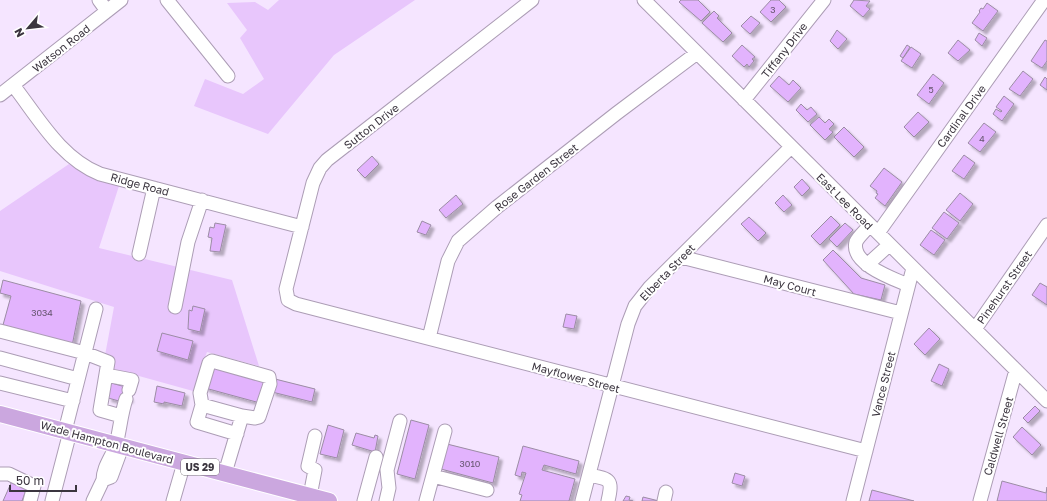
<svg xmlns="http://www.w3.org/2000/svg" width="1047" height="501" viewBox="0 0 1047 501" font-family="'Golos Text',sans-serif">
<style>
.green{fill:#e8c6fc}
.building{fill:#e2b3fd;stroke:#9b8ca4;filter:url(#shadow)}
.lines{fill:none;stroke-linecap:round;stroke-linejoin:round}
.minor-casing{stroke:#ac9db5;stroke-width:15}
.major-casing{stroke:#fff;stroke-width:18}
.minor{stroke:#fff;stroke-width:13}
.major{stroke:#cba7df;stroke-width:16}
.labels{text-anchor:middle;dominant-baseline:central;stroke-width:4;stroke-linejoin:round;paint-order:stroke}
.number-label{font-size:9px;fill:#65546e}
.shield{fill:#fff;stroke:#767279;stroke-width:1}
.shield-label{font-size:10px;font-weight:bold;fill:#3b353f}
.street-label{font-size:11px;fill:#3b353f;stroke:#fff}
</style>
<defs>
<filter id="shadow"><feDropShadow dx="3.5" dy="3.5" stdDeviation="1" flood-color="#0004"/></filter>
</defs>
<rect width="100%" height="100%" fill="#f5e5ff"/>
<path class="green" d="M 279,0 L 415,0 L 334,55 L 268,134 L 194,106 L 205,79 L 243,94 L 264,79 L 240,38 L 247,30 L 227,3 L 255,2 L 268,10 Z
M 69,164 L 119,186 L 99,248 L 232,280 L 259,366 L 207,352 L 193,391 L 103,366 L 114,307 L 0,271 L 0,211 Z"/>
<path class="building" d="M 681,0 L 698,0 L 710,12 L 701,21 L 679,2 Z
M 771,0 L 779,0 L 786,7 L 771,22 L 760,12 Z
M 854,0 L 870,1 L 866,6 L 870,9 L 863,17 L 850,6 Z
M 987,3 L 998,11 L 983,31 L 972,23 L 980,12 L 979,11 L 981,8 L 983,9 Z
M 714,11 L 719,16 L 717,18 L 732,33 L 723,42 L 702,23 Z
M 751,16 L 760,23 L 750,34 L 741,26 Z
M 837,30 L 847,39 L 838,49 L 830,41 Z
M 979,33 L 987,38 L 982,46 L 975,40 Z
M 958,40 L 970,50 L 958,61 L 948,53 Z
M 1045,40 L 1047,41 L 1047,61 L 1042,68 L 1031,61 Z
M 742,45 L 755,57 L 752,59 L 754,61 L 749,67 L 747,64 L 744,67 L 732,56 Z
M 907,45 L 910,47 L 903,58 L 900,56 Z
M 911,47 L 921,54 L 912,68 L 901,61 Z
M 1023,71 L 1033,79 L 1020,96 L 1009,89 Z
M 933,74 L 944,83 L 929,104 L 917,95 Z
M 779,76 L 789,85 L 793,80 L 801,88 L 788,102 L 770,86 Z
M 1045,77 L 1047,79 L 1047,90 L 1040,85 Z
M 1004,96 L 1014,104 L 1002,121 L 993,114 L 996,109 L 1001,112 L 1002,111 L 996,107 Z
M 801,104 L 807,110 L 811,107 L 817,114 L 808,122 L 796,110 Z
M 918,112 L 929,122 L 914,137 L 904,127 Z
M 819,117 L 825,123 L 829,119 L 834,124 L 829,129 L 833,132 L 825,140 L 810,125 Z
M 984,123 L 996,132 L 980,152 L 968,143 Z
M 844,127 L 864,147 L 854,157 L 834,137 Z
M 964,155 L 975,163 L 964,179 L 952,171 Z
M 372,156 L 379,164 L 365,178 L 357,170 Z
M 884,168 L 902,182 L 885,206 L 875,198 L 878,194 L 876,193 L 877,191 L 870,186 Z
M 802,179 L 810,188 L 802,196 L 794,187 Z
M 960,193 L 973,204 L 960,221 L 946,210 Z
M 456,195 L 463,204 L 446,218 L 439,210 Z
M 783,195 L 792,205 L 784,212 L 775,203 Z
M 944,212 L 959,223 L 947,239 L 932,228 Z
M 831,216 L 840,225 L 820,245 L 811,236 Z
M 749,217 L 766,233 L 758,241 L 741,224 Z
M 422,221 L 431,225 L 426,235 L 417,232 Z
M 215,223 L 226,225 L 220,252 L 210,251 L 212,238 L 208,237 L 210,227 L 214,228 Z
M 845,223 L 853,230 L 837,247 L 829,239 Z
M 931,230 L 945,240 L 934,255 L 920,245 Z
M 833,250 L 861,278 L 885,285 L 881,300 L 854,294 L 823,260 Z
M 3,280 L 81,301 L 72,346 L 51,338 L 3,325 L 11,296 L 0,293 Z
M 1040,283 L 1047,287 L 1047,305 L 1032,295 Z
M 193,306 L 205,309 L 200,332 L 188,329 L 189,310 L 192,311 Z
M 566,314 L 577,316 L 574,329 L 563,327 Z
M 929,328 L 940,339 L 925,355 L 914,344 Z
M 162,333 L 193,341 L 188,360 L 157,351 Z
M 211,363 L 267,377 L 260,403 L 205,388 Z
M 939,364 L 949,369 L 942,386 L 931,381 Z
M 275,379 L 315,389 L 312,402 L 272,392 Z
M 111,383 L 122,386 L 123,383 L 130,399 L 119,401 L 108,398 Z
M 157,386 L 185,393 L 182,406 L 164,402 L 164,404 L 154,402 Z
M 1035,406 L 1040,411 L 1028,423 L 1023,418 Z
M 411,420 L 429,425 L 415,479 L 397,474 Z
M 328,425 L 344,430 L 337,458 L 320,454 Z
M 1022,427 L 1041,445 L 1032,455 L 1013,437 Z
M 356,433 L 374,438 L 375,435 L 378,436 L 375,452 L 352,445 Z
M 447,444 L 499,457 L 493,483 L 441,469 Z
M 523,446 L 579,461 L 576,474 L 544,465 L 542,470 L 575,479 L 569,501 L 520,501 L 522,495 L 519,494 L 526,473 L 522,472 L 521,477 L 515,475 Z
M 735,473 L 745,476 L 742,486 L 732,483 Z
M 12,481 L 27,487 L 22,501 L 3,501 Z
M 1002,481 L 1046,493 L 1047,487 L 1047,501 L 997,501 Z
M 872,490 L 914,501 L 869,501 Z
M 626,496 L 630,497 L 629,500 L 633,501 L 623,501 Z
M 643,497 L 659,501 L 642,501 Z"/>
<g class="lines">
<defs>
<path id="minor" d="M 99,0 L 107,11
M 167,0 L 228,76
M 532,0 L 327,160 L 320,168 L 313,183 L 286,289 L 288,300 L 296,304 L 866,451
M 644,0 L 1047,401
M 13,85 C 38,117 60,158 100,174 L 302,227
M 0,95 L 121,0
M 744,100 L 824,0
M 870,225 C 866,230 858,237 856,242 C 850,264 894,279 908,285
M 878,233 L 1044,0
M 139,254 L 154,188
M 681,257 L 901,313
M 867,265 L 889,245
M 175,307 L 188,242 L 202,200
M 975,329 L 1047,225
M 0,331 L 85,353 L 108,362 L 100,410 L 121,416
M 429,338 L 448,261 L 458,241 L 497,207 L 617,113 L 697,53
M 0,358 L 78,379
M 106,375 L 132,380 L 129,390
M 0,383 L 73,401
M 202,405 L 200,393 L 209,363 L 212,361 L 269,377 L 270,384 L 259,417 L 255,418 L 242,416
M 65,431 L 96,309
M 122,447 L 111,477 L 103,480 C 103,467 112,457 116,445 C 120,429 121,414 126,399
M 225,473 L 242,416 L 202,405 L 197,422 L 237,434
M 0,474 L 9,474 L 34,486 L 30,501
M 589,475 C 610,479 613,479 608,501
M 433,476 L 487,490
M 52,501 L 70,432
M 93,501 L 103,480
M 173,501 L 184,463
M 309,501 L 315,470 L 308,466 L 315,436
M 364,501 L 376,457
M 386,501 L 389,488 L 387,470 L 400,421
M 426,501 L 445,431
M 582,501 L 628,324 L 635,306 L 650,287 L 791,147
M 664,501 L 666,492
M 853,501 L 913,268
M 980,501 L 1016,370"/>
<path id="major" d="M 0,414 L 329,501"/>
</defs>
<use href="#minor" class="minor-casing"/>
<use href="#major" class="major-casing"/>
<use href="#minor" class="minor"/>
<use href="#major" class="major"/>
</g>
<g class="labels">
<g class="number-label">
<text x="773" y="9">3</text>
<text x="931" y="89">5</text>
<text x="982" y="138">4</text>
<text x="42" y="312">3034</text>
<text x="470" y="463">3010</text>
</g>
<rect class="shield" x="181" y="459" width="38" height="16" rx="3"/>
<g class="shield-label">
<text x="200" y="467">US 29</text>
</g>
<g class="street-label">
<text transform="translate(61 48) rotate(-38)">Watson Road</text>
<text transform="translate(784 50) rotate(-52)">Tiffany Drive</text>
<text transform="translate(961 116) rotate(-54)">Cardinal Drive</text>
<text transform="translate(371 126) rotate(-38)">Sutton Drive</text>
<text transform="translate(536 177) rotate(-38)">Rose Garden Street</text>
<text transform="translate(140 184) rotate(15)">Ridge Road</text>
<text transform="translate(845 201) rotate(45)">East Lee Road</text>
<text transform="translate(667 272) rotate(-46)">Elberta Street</text>
<text transform="translate(790 285) rotate(15)">May Court</text>
<text transform="translate(1004 287) rotate(-55)">Pinehurst Street</text>
<text transform="translate(576 377) rotate(15)">Mayflower Street</text>
<text transform="translate(883 384) rotate(-76)">Vance Street</text>
<text transform="translate(998 436) rotate(-74)">Caldwell Street</text>
<text transform="translate(107 442) rotate(15)">Wade Hampton Boulevard</text>
</g>
</g>
<g transform="translate(28 28) rotate(242)" stroke="#ffffff" stroke-width="3" paint-order="stroke">
<path d="M0-3L7 15L0 10L-7 15Z" fill="#3b353f"/>
<text y="-6" font-size="11" font-weight="bold" text-anchor="middle" fill="#3b353f">N</text>
</g>
<path d="M10 485v6h66v-6" fill="none" stroke="#3b353f" stroke-width="2"/>
<text x="16" y="485" font-size="12" fill="#3b353f" stroke="#ffffff" stroke-width="3" paint-order="stroke">50 m</text>
</svg>
